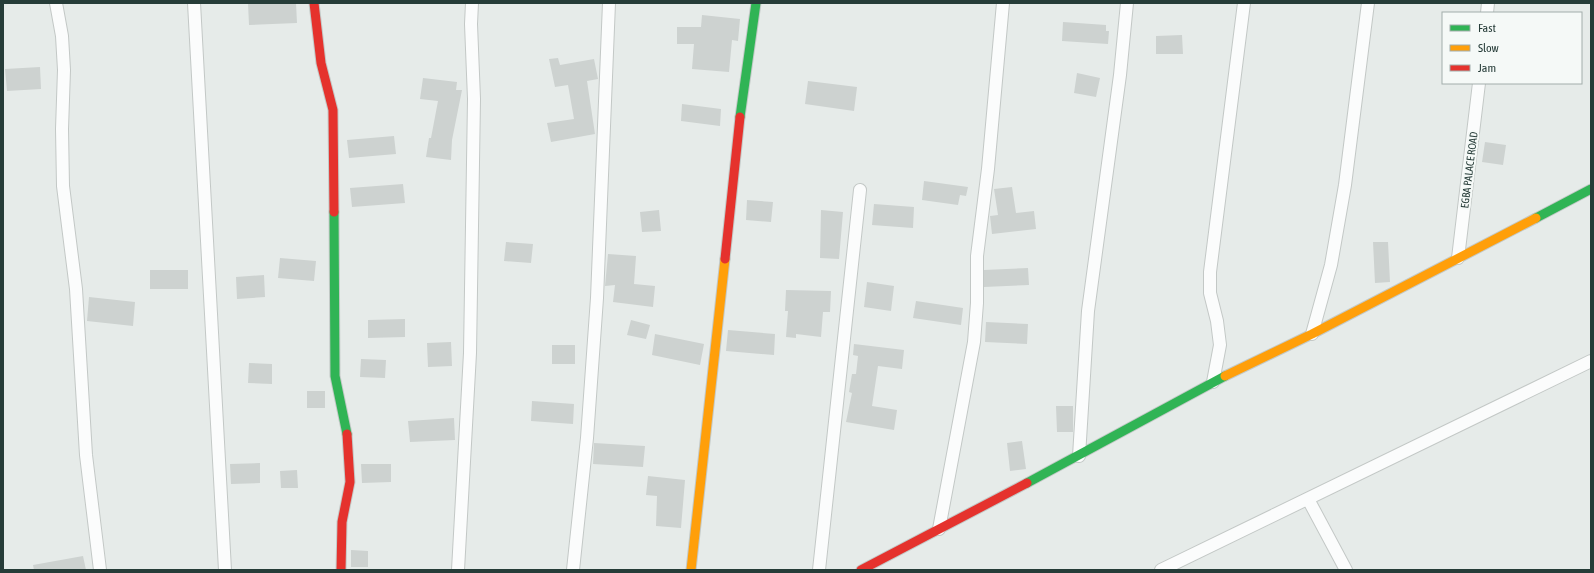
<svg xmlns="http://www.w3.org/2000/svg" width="1594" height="573" viewBox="0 0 1594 573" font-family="'Asap Condensed',sans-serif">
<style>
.building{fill:#cdd2d0}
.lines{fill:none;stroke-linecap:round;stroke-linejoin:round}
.street-casing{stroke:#c3c8c6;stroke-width:14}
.fast-casing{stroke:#c3c9c7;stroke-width:11}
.slow-casing{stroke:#c3c9c7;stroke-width:11}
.jam-casing{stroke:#c3c9c7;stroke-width:11}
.street{stroke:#fbfcfc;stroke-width:12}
.fast{stroke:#30b455;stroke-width:9}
.slow{stroke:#ff9f0a;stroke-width:9}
.jam{stroke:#e5322d;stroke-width:9}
.labels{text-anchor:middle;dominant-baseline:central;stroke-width:4;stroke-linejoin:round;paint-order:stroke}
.street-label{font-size:11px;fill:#263c38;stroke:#f5f9f7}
</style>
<rect width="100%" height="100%" fill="#e6ebe9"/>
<path class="building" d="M 248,3 L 296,3 L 297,23 L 249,25 Z
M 702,15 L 740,19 L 738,41 L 732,40 L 729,72 L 692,69 L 694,44 L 677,44 L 677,27 L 701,27 Z
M 1063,22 L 1106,25 L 1106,31 L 1109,31 L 1108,44 L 1062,41 Z
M 1182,35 L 1183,54 L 1156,54 L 1156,36 Z
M 558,58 L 560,65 L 594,59 L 598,79 L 587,81 L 595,134 L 551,142 L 547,123 L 574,119 L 568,85 L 555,87 L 549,59 Z
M 40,67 L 41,89 L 7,91 L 5,69 Z
M 1077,73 L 1100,78 L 1096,97 L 1074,93 Z
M 423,78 L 457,82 L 456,90 L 462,90 L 452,140 L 451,160 L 426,157 L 429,138 L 431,138 L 438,101 L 420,99 Z
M 808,81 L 857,87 L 854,111 L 805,104 Z
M 682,104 L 721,109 L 720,126 L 681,121 Z
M 394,136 L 396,154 L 349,158 L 347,140 Z
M 1485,142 L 1506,145 L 1503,165 L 1482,162 Z
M 924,181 L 968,187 L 966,196 L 960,195 L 958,205 L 922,200 Z
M 403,184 L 405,203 L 352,207 L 350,188 Z
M 1012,187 L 1016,213 L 1034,211 L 1036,229 L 992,234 L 990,216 L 998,215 L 994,189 Z
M 747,200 L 773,202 L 771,222 L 746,220 Z
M 874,204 L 914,207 L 913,228 L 872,225 Z
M 659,210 L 661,231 L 642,232 L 640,212 Z
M 821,210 L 843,212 L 839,259 L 820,258 Z
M 506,242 L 533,244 L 531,263 L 504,261 Z
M 1373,242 L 1388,242 L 1390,282 L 1375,283 Z
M 608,254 L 636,256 L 634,284 L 655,286 L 653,307 L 613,302 L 615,285 L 605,286 Z
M 280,258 L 316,261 L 314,281 L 278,278 Z
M 1028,268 L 1029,285 L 984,287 L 984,270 Z
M 150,270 L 188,270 L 188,289 L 150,289 Z
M 264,275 L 265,297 L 237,299 L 236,277 Z
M 867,282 L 894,286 L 891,311 L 864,307 Z
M 786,290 L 831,291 L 830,312 L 823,312 L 821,337 L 796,334 L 796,338 L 786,337 L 788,311 L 785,311 Z
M 89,297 L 135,302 L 133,326 L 87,321 Z
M 916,301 L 963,308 L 961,325 L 913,318 Z
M 405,319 L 405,337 L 368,338 L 368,320 Z
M 631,320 L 650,325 L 646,339 L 627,335 Z
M 986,322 L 1028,324 L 1027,344 L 985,342 Z
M 728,330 L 775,334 L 774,355 L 726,351 Z
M 655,334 L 704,344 L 700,365 L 652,355 Z
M 451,342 L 452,366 L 428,367 L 427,343 Z
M 854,344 L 904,350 L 902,369 L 878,366 L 872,406 L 897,410 L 894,430 L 846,422 L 852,393 L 849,392 L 852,374 L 856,374 L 858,356 L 853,355 Z
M 552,345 L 575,345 L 575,364 L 552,364 Z
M 361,359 L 386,360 L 385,378 L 360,377 Z
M 249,363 L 272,364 L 272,384 L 248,383 Z
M 307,391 L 325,391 L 325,408 L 307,408 Z
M 532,401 L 574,404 L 573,424 L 531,421 Z
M 1056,406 L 1073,406 L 1073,432 L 1057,432 Z
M 454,418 L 455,440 L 410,442 L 408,421 Z
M 1022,441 L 1026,469 L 1010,471 L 1007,443 Z
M 594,443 L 645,446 L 643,467 L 593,464 Z
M 260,463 L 260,483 L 231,484 L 230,464 Z
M 361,464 L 391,464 L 391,482 L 362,483 Z
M 297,470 L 298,488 L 281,488 L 280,471 Z
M 648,476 L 685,480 L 681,528 L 656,526 L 657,496 L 646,495 Z
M 351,550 L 368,551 L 368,567 L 351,567 Z
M 83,556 L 86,570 L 34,570 L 33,565 Z"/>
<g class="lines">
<defs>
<path id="street" d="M 56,3 L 62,36 L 64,70 L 62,129 L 63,186 L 76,289 L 86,455 L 100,570
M 194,3 L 225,570
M 1487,13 L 1488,3
M 1458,258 L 1479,83
M 1312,334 L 1331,265 L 1345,185 L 1368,3
M 1213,382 L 1220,345 L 1217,321 L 1210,293 L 1210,272 L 1244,3
M 1079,456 L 1088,311 L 1120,75 L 1127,3
M 1308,499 L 1346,570
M 939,529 L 974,342 L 977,303 L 977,256 L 988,169 L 1003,3
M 458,570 L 470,353 L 474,99 L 471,24 L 472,3
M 573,570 L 587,438 L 597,298 L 609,3
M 819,570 L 860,190
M 1161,570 L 1591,361"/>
<path id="fast" d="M 740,117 L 756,3
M 334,212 L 335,376 L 347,434
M 1536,218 L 1591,189
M 1027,483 L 1225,376"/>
<path id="slow" d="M 1225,376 L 1312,334 L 1536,218
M 691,570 L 725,259"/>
<path id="jam" d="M 314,3 L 321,63 L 333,110 L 334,212
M 725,259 L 740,117
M 341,570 L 342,522 L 350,482 L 347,434
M 861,570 L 1027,483"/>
</defs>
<use href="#street" class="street-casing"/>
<use href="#fast" class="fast-casing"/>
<use href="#slow" class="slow-casing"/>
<use href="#jam" class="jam-casing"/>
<use href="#street" class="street"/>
<use href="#fast" class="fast"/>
<use href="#slow" class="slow"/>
<use href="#jam" class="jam"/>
</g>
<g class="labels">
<g class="street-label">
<text transform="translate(1469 170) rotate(-83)">EGBA PALACE ROAD</text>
</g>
</g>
<rect width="1594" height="573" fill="none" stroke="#263c38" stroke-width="8"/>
<rect x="1442" y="12" width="140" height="72" fill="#f5f9f7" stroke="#a2adab"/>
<rect x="1450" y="25" width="20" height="6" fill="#30b455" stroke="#a2adab"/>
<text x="1478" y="32" font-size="12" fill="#263c38">Fast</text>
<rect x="1450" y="45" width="20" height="6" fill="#ff9f0a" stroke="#a2adab"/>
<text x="1478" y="52" font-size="12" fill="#263c38">Slow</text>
<rect x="1450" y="65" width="20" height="6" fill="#e5322d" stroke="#a2adab"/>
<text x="1478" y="72" font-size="12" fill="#263c38">Jam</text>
</svg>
